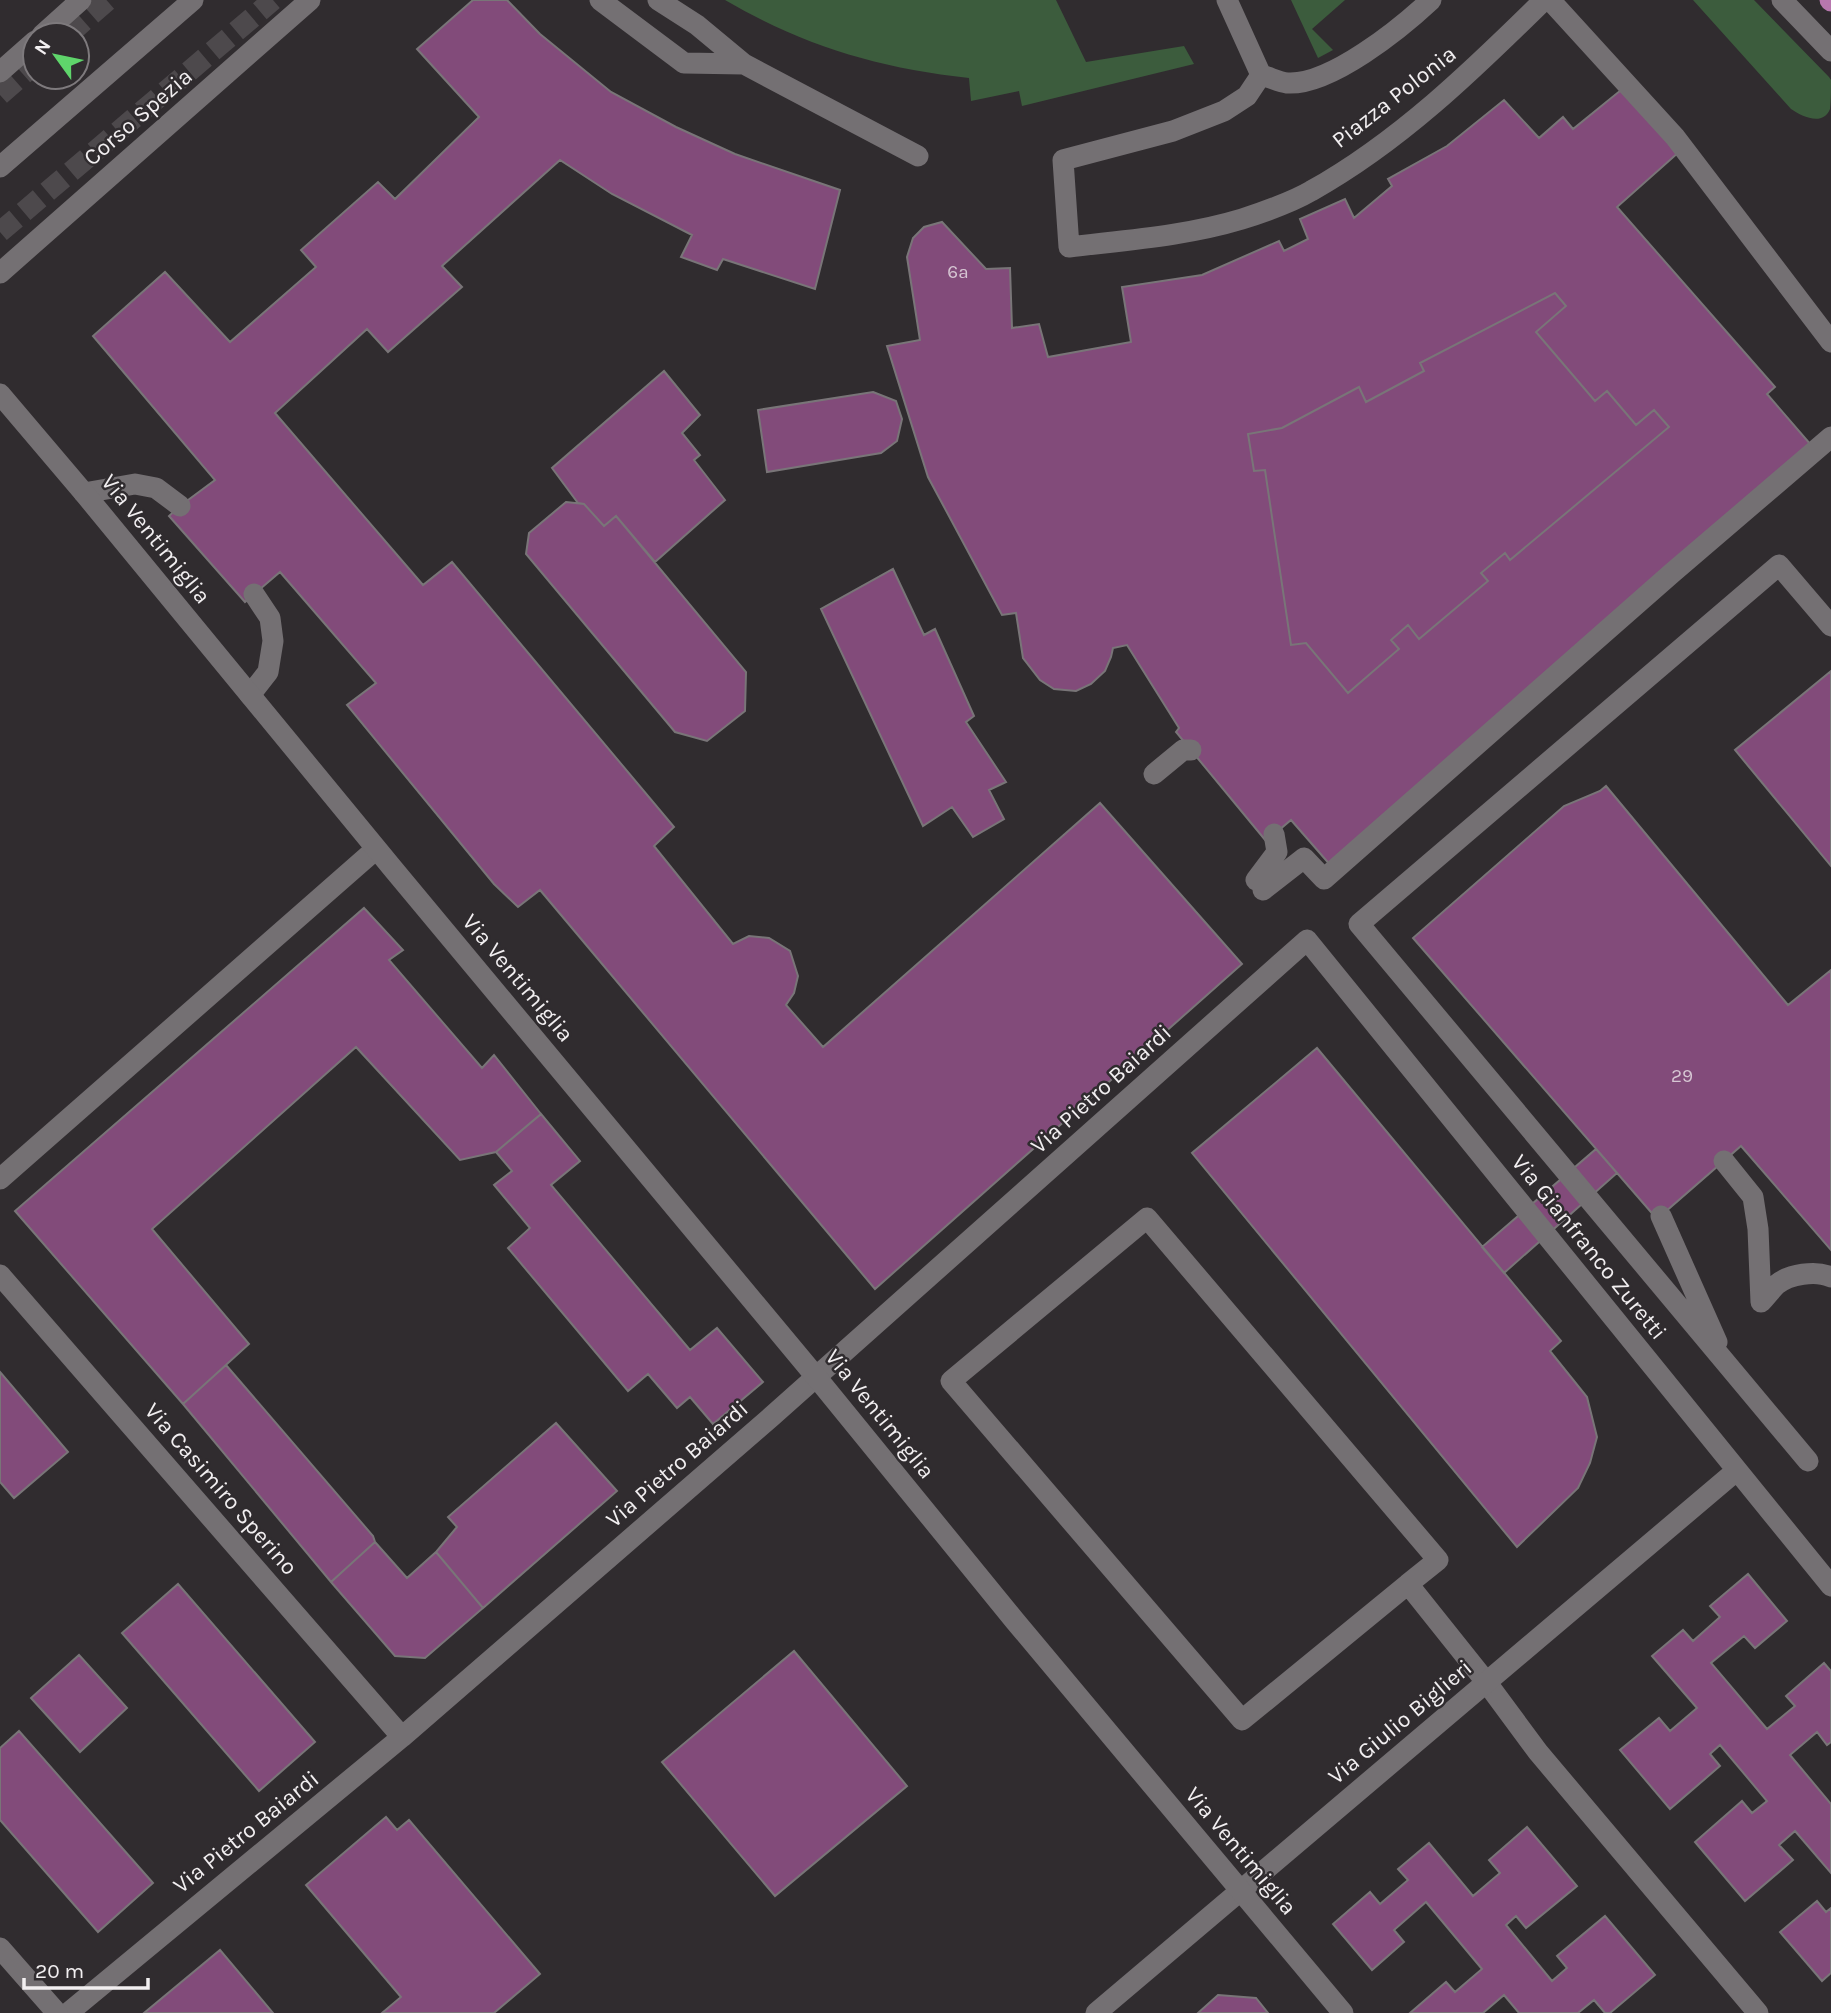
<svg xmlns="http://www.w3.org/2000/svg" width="1831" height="2013" viewBox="0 0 1831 2013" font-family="Karla,sans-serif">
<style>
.green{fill:#3c5c3d}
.building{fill:#824b7a;stroke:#797578;stroke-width:2;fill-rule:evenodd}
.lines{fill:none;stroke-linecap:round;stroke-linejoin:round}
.secondary-tunnel{stroke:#4d494c;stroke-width:21;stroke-dasharray:21 10;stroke-linecap:butt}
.lane{stroke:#747073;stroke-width:21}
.street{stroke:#747073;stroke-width:21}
.secondary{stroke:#747073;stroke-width:21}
.primary{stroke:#b777ae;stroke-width:21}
.labels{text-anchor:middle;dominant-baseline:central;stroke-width:5;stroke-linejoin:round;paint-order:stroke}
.number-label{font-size:19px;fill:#d6c6d3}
.street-label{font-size:23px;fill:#f2eff1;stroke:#302c2f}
</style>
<rect width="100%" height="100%" fill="#302c2f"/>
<path class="green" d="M 725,0 L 1056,0 L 1086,62 L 1184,46 L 1194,64 L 1022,106 L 1019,91 L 971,101 L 969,78 C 878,68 804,46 725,0 Z
M 1291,0 L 1345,0 L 1312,29 L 1333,50 L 1318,58 Z
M 1693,0 L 1754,0 L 1829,77 L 1831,80 C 1831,88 1831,101 1830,109 C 1823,127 1801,116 1791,109 Z"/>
<path class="building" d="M 473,0 L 507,0 L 540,34 L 611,92 L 676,127 L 735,154 L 840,190 L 815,289 L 723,259 L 717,270 L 681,257 L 692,235 L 612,194 L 560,160 L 442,266 L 462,287 L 388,352 L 367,329 L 275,413 L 423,585 L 452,562 L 674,827 L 654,846 L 733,944 L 749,936 L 769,938 L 790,951 L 798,976 L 794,993 L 786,1005 L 823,1047 L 1100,803 L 1242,964 L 875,1289 L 540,890 L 518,907 L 494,884 L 347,705 L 376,683 L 280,572 L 245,602 L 169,516 L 180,506 L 215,480 L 93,336 L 165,272 L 230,342 L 316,267 L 301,250 L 378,182 L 395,199 L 479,117 L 417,49 Z
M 1621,90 L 1679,152 L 1617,207 L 1775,387 L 1767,394 L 1811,445 L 1332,867 L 1291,820 L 1266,841 L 1176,732 L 1179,728 L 1127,645 L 1113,648 L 1111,657 L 1105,671 L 1091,684 L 1076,691 L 1054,689 L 1040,680 L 1023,658 L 1016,613 L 1002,615 L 928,477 L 887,346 L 920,340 L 907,257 L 913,238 L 924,227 L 942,222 L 986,269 L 1010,268 L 1012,328 L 1039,324 L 1048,357 L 1131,342 L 1122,287 L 1202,275 L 1279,241 L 1284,251 L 1308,239 L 1300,219 L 1345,199 L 1354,218 L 1392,186 L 1388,179 L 1447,146 L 1504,100 L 1539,138 L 1563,117 L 1573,129 ZM 1555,293 L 1566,306 L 1536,332 L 1595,401 L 1607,391 L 1636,425 L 1654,410 L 1669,427 L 1510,560 L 1505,553 L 1481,573 L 1488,581 L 1419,639 L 1408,625 L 1391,640 L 1399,649 L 1348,693 L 1306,643 L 1291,645 L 1265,470 L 1254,471 L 1248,434 L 1282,428 L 1359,387 L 1366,402 L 1424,371 L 1420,363 Z
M 1555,293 L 1566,306 L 1536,332 L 1595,401 L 1607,391 L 1636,425 L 1654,410 L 1669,427 L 1510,560 L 1505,553 L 1481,573 L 1488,581 L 1419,639 L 1408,625 L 1391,640 L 1399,649 L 1348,693 L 1306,643 L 1291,645 L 1265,470 L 1254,471 L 1248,434 L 1282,428 L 1359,387 L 1366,402 L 1424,371 L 1420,363 Z
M 664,371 L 700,415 L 682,433 L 700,455 L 694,460 L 725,500 L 655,562 L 616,516 L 604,526 L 584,504 L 578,503 L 552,468 Z
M 873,392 L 896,401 L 902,419 L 897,441 L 881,453 L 767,472 L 758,410 Z
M 566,502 L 584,504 L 604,526 L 616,516 L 746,672 L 745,711 L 707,741 L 675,732 L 526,554 L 529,533 Z
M 893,569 L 924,635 L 935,629 L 974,716 L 966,722 L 1006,782 L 989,790 L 1004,819 L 973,837 L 952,807 L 923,826 L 821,609 Z
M 1831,671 L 1831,866 L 1735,750 Z
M 1606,786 L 1788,1005 L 1831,970 L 1831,1250 L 1741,1146 L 1657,1219 L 1413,938 L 1564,806 L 1600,791 Z
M 364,908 L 403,950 L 389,960 L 482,1068 L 494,1055 L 541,1114 L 496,1152 L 460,1160 L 356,1047 L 152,1229 L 249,1344 L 183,1404 L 15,1211 Z
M 1317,1048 L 1561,1341 L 1550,1351 L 1587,1397 L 1597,1437 L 1590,1463 L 1578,1488 L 1517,1547 L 1192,1153 Z
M 541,1114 L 580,1161 L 551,1185 L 690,1350 L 717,1328 L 763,1382 L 713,1424 L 690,1397 L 677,1408 L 648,1374 L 628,1391 L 508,1248 L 530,1228 L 494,1185 L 512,1171 L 496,1152 Z
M 1596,1149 L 1617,1173 L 1504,1273 L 1482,1247 Z
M 226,1365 L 373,1536 L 375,1542 L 331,1582 L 183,1404 Z
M 0,1372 L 68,1452 L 14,1498 L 0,1482 Z
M 556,1423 L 617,1491 L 483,1608 L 436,1552 L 457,1527 L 448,1517 Z
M 375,1542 L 407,1578 L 436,1552 L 483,1608 L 425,1658 L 395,1656 L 331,1582 Z
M 1748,1574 L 1787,1621 L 1755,1648 L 1744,1636 L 1711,1663 L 1767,1729 L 1795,1706 L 1786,1696 L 1824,1663 L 1831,1671 L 1831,1742 L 1827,1745 L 1817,1732 L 1790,1755 L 1831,1804 L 1831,1873 L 1795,1831 L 1779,1845 L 1793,1860 L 1745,1901 L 1695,1842 L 1742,1801 L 1752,1813 L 1767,1801 L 1720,1745 L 1710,1754 L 1720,1766 L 1670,1809 L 1620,1750 L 1659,1718 L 1670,1731 L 1697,1708 L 1652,1656 L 1683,1630 L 1693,1641 L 1720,1617 L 1710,1606 Z
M 178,1584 L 315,1742 L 259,1791 L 122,1633 Z
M 794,1651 L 907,1786 L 775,1896 L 662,1762 Z
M 79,1655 L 127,1708 L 80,1752 L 31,1698 Z
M 19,1731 L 153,1883 L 98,1932 L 0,1820 L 0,1748 Z
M 386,1817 L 397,1830 L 409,1820 L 540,1974 L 494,2013 L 382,2013 L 401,1997 L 306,1885 Z
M 1527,1827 L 1577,1886 L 1526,1928 L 1516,1916 L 1506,1925 L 1552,1981 L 1567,1968 L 1557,1956 L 1605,1916 L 1655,1975 L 1610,2013 L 1605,2013 L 1594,2000 L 1578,2013 L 1519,2013 L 1504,1995 L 1483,2013 L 1410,2013 L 1446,1982 L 1455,1992 L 1482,1969 L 1426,1902 L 1394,1930 L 1404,1942 L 1372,1970 L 1333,1924 L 1370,1892 L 1380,1904 L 1408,1880 L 1398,1869 L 1429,1843 L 1473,1896 L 1500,1873 L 1489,1860 Z
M 1817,1901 L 1826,1912 L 1831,1908 L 1831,1973 L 1822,1981 L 1780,1932 Z
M 220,1950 L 273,2013 L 144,2013 Z
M 1218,1995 L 1256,1998 L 1268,2013 L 1198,2013 Z"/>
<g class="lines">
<path class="secondary-tunnel" d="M 68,35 L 108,0
M 0,95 L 35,64
M 0,232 L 273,0"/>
<path class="lane" d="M 600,0 L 684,63 L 744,64
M 658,0 L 697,25 L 744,64 L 918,156
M 1227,0 L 1261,75 C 1269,77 1279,82 1287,83 C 1330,86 1401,28 1431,0
M 1550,0 L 1675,137 L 1831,342
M 1261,75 L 1247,96 L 1224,111 L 1173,131 L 1063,160 L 1069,247 C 1127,240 1186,236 1242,219 C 1261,213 1294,201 1311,191 C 1399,142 1473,70 1544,0
M 84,493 L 135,484 L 156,488 L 180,506
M 250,695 L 268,672 L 273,641 L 270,618 L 254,594
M 1154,774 L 1183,750 L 1191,750
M 1256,880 L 1277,852 L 1274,834
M 1263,890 L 1304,858 L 1324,879 L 1672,573 L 1831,437
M 1724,1161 L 1753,1197 L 1758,1229 L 1761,1302
M 1661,1216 L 1717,1342
M 1761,1302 C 1766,1297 1771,1290 1776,1285 C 1789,1274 1816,1270 1831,1277
M 1808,1461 L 1359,924 L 1779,565 L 1831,626
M 1408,1584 L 1438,1560 L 1147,1218 L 951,1381 L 1242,1720 L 1408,1584 L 1487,1683 L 1538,1752 L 1758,2013"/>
<path class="street" d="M 1782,0 L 1831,51
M 42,35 L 81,0
M 0,72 L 35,41
M 0,273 L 310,0
M 0,1179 L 376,849
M 0,1275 L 402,1737
M 68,2013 L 402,1737 L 771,1417 L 1307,940 L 1831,1586
M 1096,2013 L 1736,1471"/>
<path class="secondary" d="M 0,167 L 193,0
M 0,394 L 84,493 L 394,870 L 817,1378 L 1015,1621 L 1343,2013
M 0,1948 L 57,2013"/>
<path class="primary" d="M 1830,0 L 1831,1"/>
</g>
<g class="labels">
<g class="number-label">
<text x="958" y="272">6a</text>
<text x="1682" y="1076">29</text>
</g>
<g class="street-label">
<text transform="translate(1394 97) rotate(-38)">Piazza Polonia</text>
<text transform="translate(138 117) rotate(-41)">Corso Spezia</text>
<text transform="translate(156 539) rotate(51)">Via Ventimiglia</text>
<text transform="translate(518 978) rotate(50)">Via Ventimiglia</text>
<text transform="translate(1101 1089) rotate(-42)">Via Pietro Baiardi</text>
<text transform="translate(1589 1247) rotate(51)">Via Gianfranco Zuretti</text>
<text transform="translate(880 1414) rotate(51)">Via Ventimiglia</text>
<text transform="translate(677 1464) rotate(-41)">Via Pietro Baiardi</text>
<text transform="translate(221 1489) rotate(49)">Via Casimiro Sperino</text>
<text transform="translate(1400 1722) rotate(-40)">Via Giulio Biglieri</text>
<text transform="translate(246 1832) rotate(-39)">Via Pietro Baiardi</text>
<text transform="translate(1241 1851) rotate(50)">Via Ventimiglia</text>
</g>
</g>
<g transform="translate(56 56) rotate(303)"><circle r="33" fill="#302c2f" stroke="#7e7a7d" stroke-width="2"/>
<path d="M0-5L12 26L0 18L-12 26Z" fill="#5fd56b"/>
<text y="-10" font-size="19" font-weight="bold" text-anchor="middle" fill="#f2eff1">N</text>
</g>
<path d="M24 1978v10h124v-10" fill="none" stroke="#f2eff1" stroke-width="3.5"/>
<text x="35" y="1978" font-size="21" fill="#f2eff1" stroke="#302c2f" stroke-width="5" paint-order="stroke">20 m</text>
</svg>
